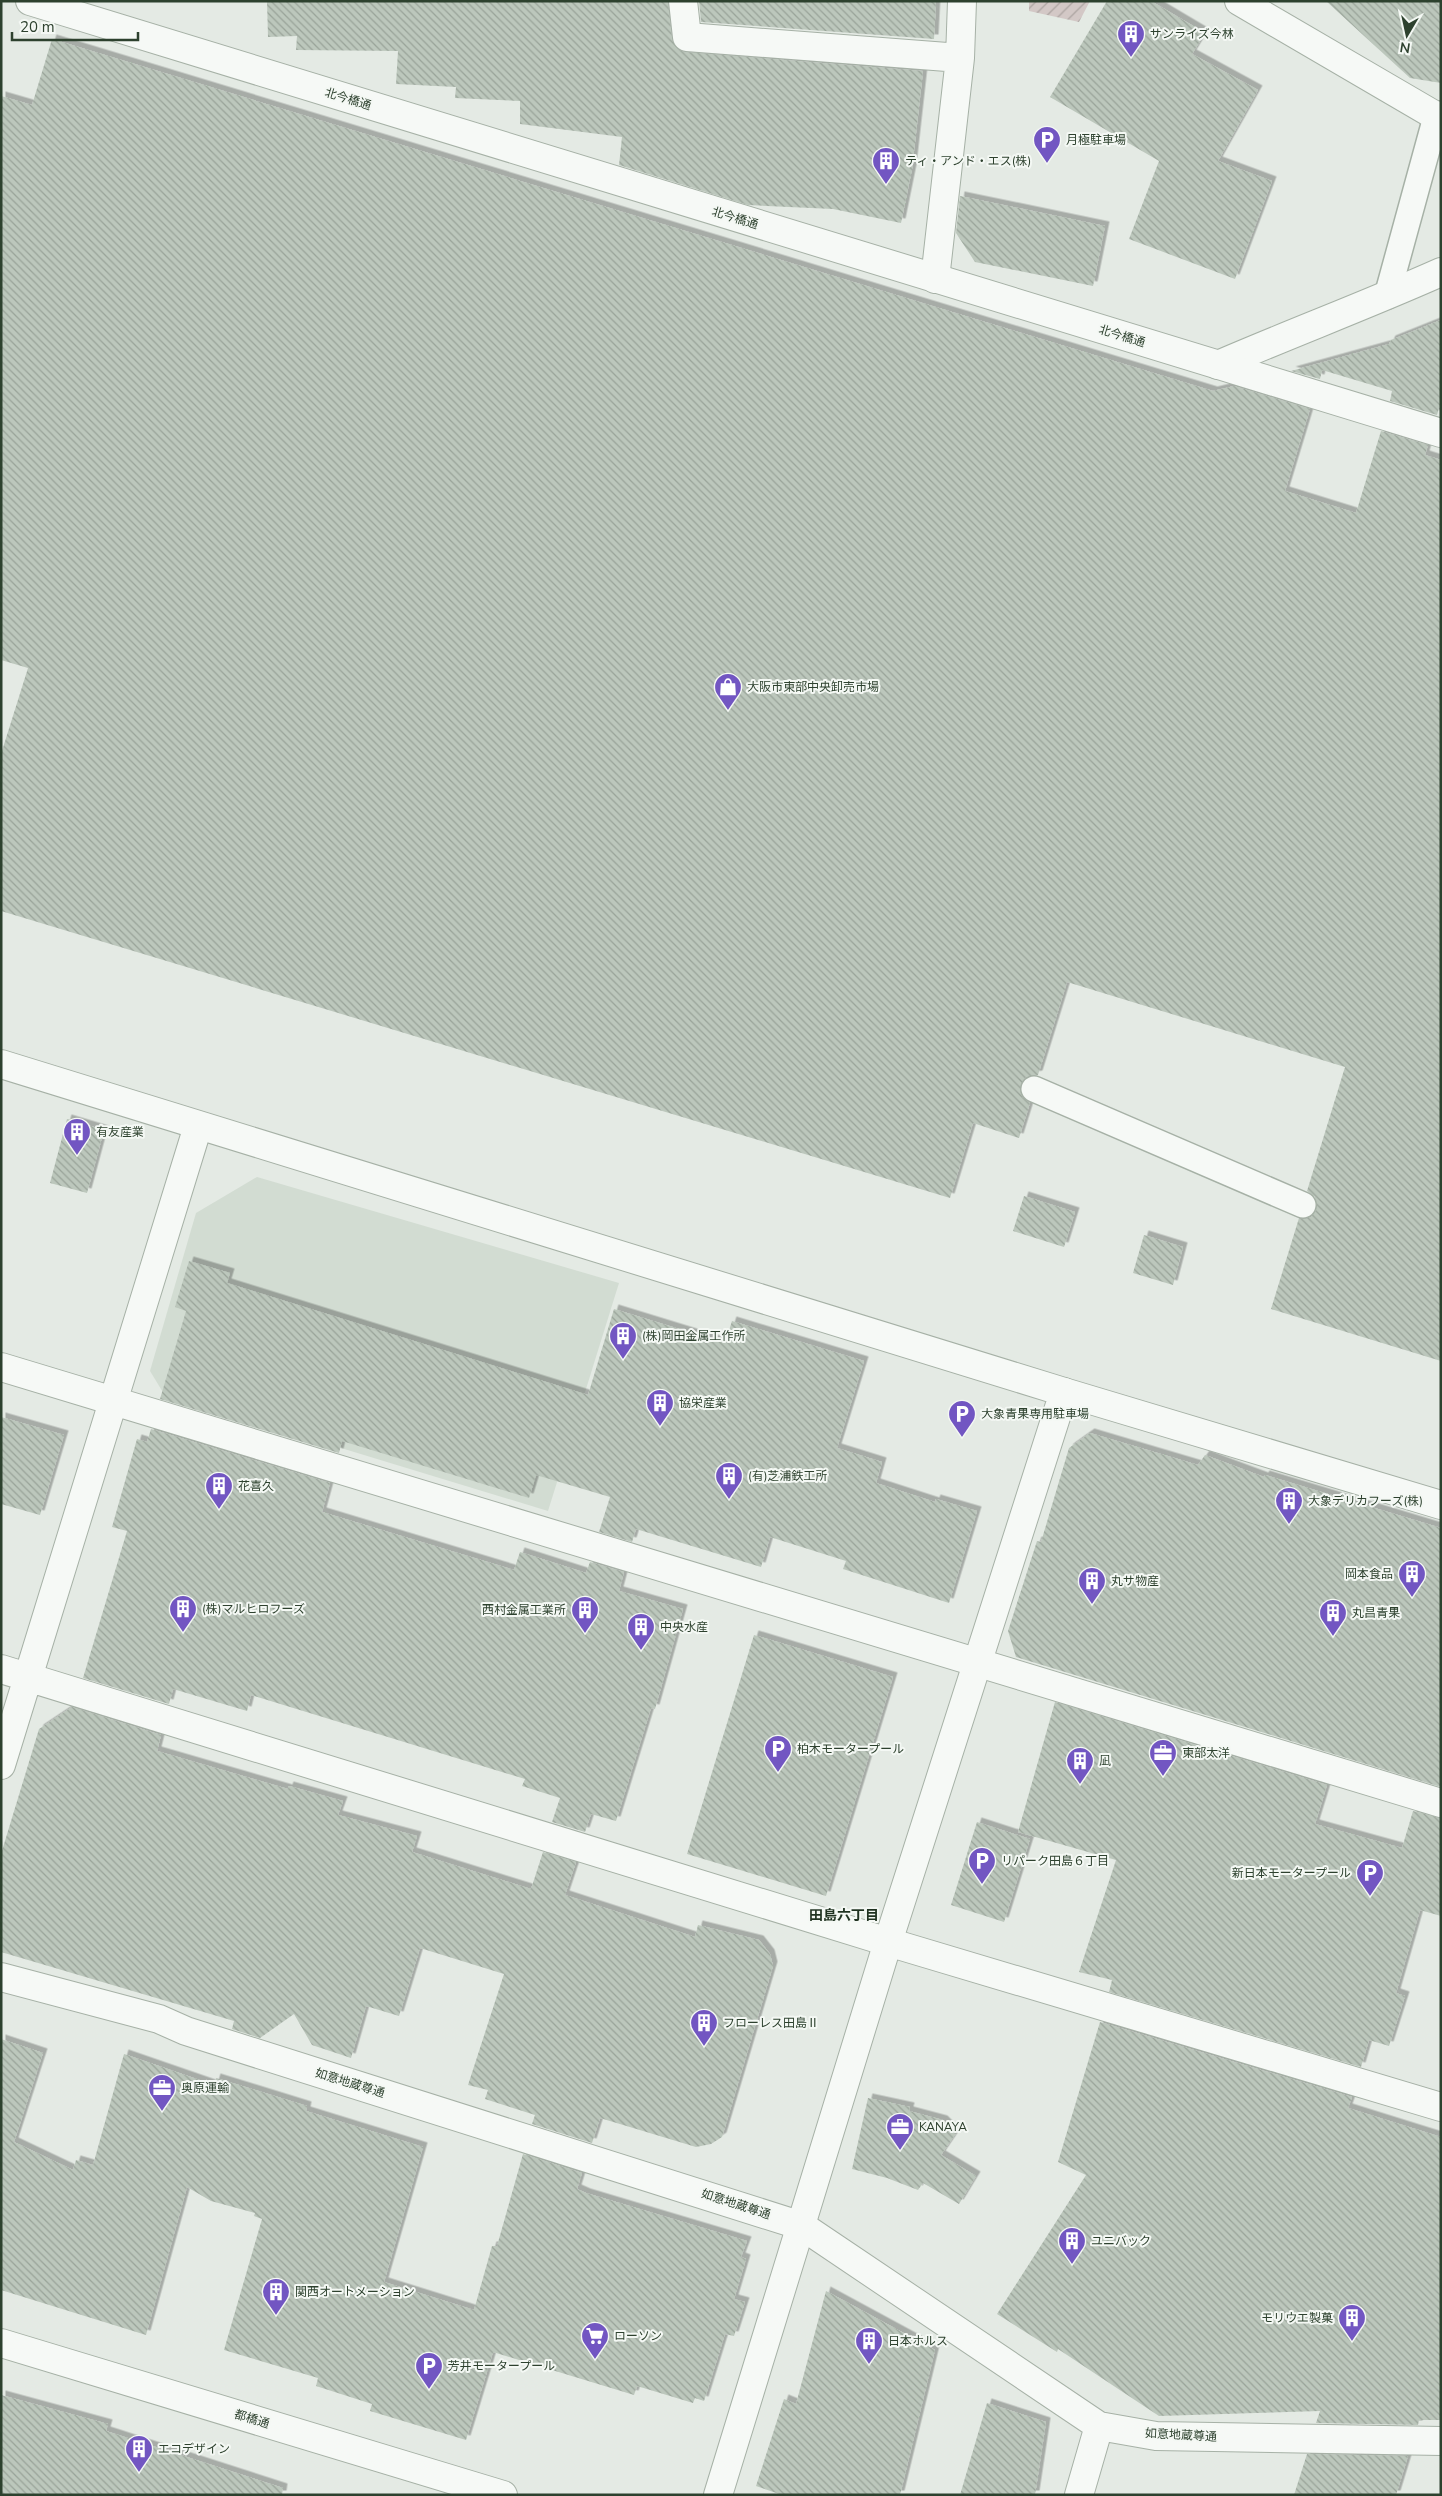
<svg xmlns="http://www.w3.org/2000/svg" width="1442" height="2496" viewBox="0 0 1442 2496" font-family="'Nunito Sans','Noto Sans JP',sans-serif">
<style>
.built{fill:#d2dcd2}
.garden{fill:url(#garden-furrows)}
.building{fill:url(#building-back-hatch);filter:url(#shadow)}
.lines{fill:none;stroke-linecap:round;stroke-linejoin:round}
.service-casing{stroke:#a6b1a6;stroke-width:28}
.minor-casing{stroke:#a6b1a6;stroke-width:30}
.tertiary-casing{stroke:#a6b1a6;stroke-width:30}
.service{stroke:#f6f9f6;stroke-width:25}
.minor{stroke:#f6f9f6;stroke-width:28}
.tertiary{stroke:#f6f9f6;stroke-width:28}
.labels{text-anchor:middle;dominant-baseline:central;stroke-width:4;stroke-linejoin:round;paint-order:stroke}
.poi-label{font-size:12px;fill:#2d412e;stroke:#f4f8f4;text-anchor:start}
.street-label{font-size:12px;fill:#2d412e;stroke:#f4f8f4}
.neighbourhood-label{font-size:14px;font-weight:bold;fill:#1f3220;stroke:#f4f8f4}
</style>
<defs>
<pattern id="garden-furrows" width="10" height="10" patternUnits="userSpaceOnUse" patternTransform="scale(1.25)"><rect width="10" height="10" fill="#d3c8c6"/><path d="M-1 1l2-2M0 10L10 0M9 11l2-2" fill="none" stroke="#aca4a1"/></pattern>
<pattern id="building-back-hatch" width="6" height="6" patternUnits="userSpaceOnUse" patternTransform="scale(1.25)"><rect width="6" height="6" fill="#bcc7bc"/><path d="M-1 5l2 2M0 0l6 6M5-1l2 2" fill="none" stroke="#99a399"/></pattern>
<filter id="shadow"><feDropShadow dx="4.5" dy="-4.5" stdDeviation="0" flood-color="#0004"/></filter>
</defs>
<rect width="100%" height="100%" fill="#e4eae4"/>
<path class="built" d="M 257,1177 L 619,1283 L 548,1511 L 164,1394 L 150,1371 L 196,1213 Z"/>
<path class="garden" d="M 1029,1 L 1090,1 L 1079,22 L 1029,11 Z"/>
<path class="building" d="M 267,1 L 668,1 L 672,39 L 679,50 L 685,52 L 923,71 L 912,169 L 901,223 L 833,209 L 748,205 L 619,165 L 622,137 L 520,124 L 520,101 L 455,98 L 456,87 L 396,84 L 398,51 L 296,50 L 297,36 L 268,37 Z
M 699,1 L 936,1 L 934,39 L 701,22 Z
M 1107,1 L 1151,1 L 1205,33 L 1192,54 L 1258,90 L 1218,161 L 1272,181 L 1235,279 L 1129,239 L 1159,161 L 1050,97 Z
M 1326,1 L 1441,1 L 1441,83 L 1410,78 Z
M 52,39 L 1213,391 L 1234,386 L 1310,409 L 1285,491 L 1356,513 L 1381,431 L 1428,445 L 1425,455 L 1441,460 L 1441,1361 L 1271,1309 L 1299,1218 L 1311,1217 L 1316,1210 L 1315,1197 L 1307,1191 L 1345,1067 L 1067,982 L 1038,1075 L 1026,1077 L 1021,1084 L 1022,1097 L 1030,1103 L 1019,1138 L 973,1123 L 950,1198 L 1,911 L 1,754 L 28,668 L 1,660 L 1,96 L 32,105 Z
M 960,196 L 1105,226 L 1093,286 L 975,262 L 956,233 Z
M 1441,320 L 1441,401 L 1437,415 L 1390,401 L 1392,391 L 1322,370 L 1320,379 L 1291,371 L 1389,344 L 1391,340 Z
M 67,1119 L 104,1130 L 87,1193 L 50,1183 Z
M 1024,1196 L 1075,1212 L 1064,1247 L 1013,1231 Z
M 1144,1235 L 1183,1247 L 1173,1285 L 1133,1273 Z
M 189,1261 L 230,1273 L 227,1283 L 588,1395 L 614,1309 L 725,1343 L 732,1321 L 864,1361 L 837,1448 L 882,1462 L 876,1483 L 935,1502 L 936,1499 L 977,1511 L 949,1603 L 843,1569 L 846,1561 L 770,1537 L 761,1567 L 636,1529 L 632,1542 L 599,1532 L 610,1497 L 536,1475 L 529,1498 L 342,1441 L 339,1453 L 160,1399 L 186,1311 L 175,1307 Z
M 1,1417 L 64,1435 L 40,1515 L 1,1504 Z
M 151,1429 L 330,1483 L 322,1512 L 514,1570 L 520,1552 L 586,1573 L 590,1562 L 624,1572 L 619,1591 L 683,1609 L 655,1709 L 651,1708 L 616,1821 L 591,1814 L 585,1832 L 552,1822 L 560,1798 L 522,1786 L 525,1779 L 251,1695 L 247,1711 L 173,1689 L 169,1704 L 83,1678 L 127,1531 L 112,1527 L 137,1439 L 147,1442 Z
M 1090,1433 L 1198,1465 L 1205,1455 L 1264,1477 L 1265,1475 L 1441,1528 L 1441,1787 L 1016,1657 L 1008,1631 L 1037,1541 L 1041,1542 L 1069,1448 Z
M 754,1635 L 893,1677 L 826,1896 L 687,1854 Z
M 1055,1702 L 1327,1785 L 1315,1824 L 1402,1848 L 1413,1811 L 1441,1818 L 1441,1916 L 1420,1910 L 1396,1993 L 1405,1996 L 1389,2046 L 1369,2040 L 1361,2067 L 1109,1992 L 1112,1980 L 1079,1972 L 1116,1860 L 1018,1832 Z
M 72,1707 L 161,1735 L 157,1751 L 288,1789 L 289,1786 L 343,1801 L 338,1815 L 417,1836 L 412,1852 L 531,1889 L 543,1852 L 576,1862 L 565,1895 L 695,1937 L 698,1925 L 759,1940 L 770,1954 L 773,1966 L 722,2137 L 711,2144 L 696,2147 L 600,2118 L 592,2143 L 532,2124 L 535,2115 L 485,2099 L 488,2090 L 468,2085 L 504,1974 L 420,1948 L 399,2016 L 366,2006 L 351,2058 L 312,2045 L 294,2014 L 260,2038 L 232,2029 L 234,2021 L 1,1952 L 1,1854 L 39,1729 Z
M 977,1822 L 1030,1839 L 1004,1922 L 951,1905 Z
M 1100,2022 L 1352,2097 L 1348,2108 L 1441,2137 L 1441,2420 L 1419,2420 L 1418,2425 L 1316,2423 L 1320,2411 L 1159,2416 L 1058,2349 L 1057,2352 L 997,2314 L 1086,2175 L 1058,2162 Z
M 1,2039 L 43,2053 L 14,2142 L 73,2170 L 76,2160 L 93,2165 L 124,2054 L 214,2085 L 216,2078 L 307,2106 L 306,2111 L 423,2147 L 384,2282 L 474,2310 L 492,2246 L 497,2246 L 523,2154 L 582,2173 L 577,2189 L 586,2193 L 747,2241 L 741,2257 L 746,2259 L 734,2299 L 745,2302 L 734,2336 L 725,2334 L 704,2401 L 695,2398 L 693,2403 L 637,2386 L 634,2395 L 493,2352 L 466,2440 L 370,2411 L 372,2404 L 316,2386 L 318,2378 L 224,2350 L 262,2219 L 254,2216 L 255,2213 L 211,2201 L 187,2187 L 146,2335 L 1,2290 Z
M 868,2098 L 910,2107 L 909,2111 L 943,2120 L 956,2133 L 941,2155 L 976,2176 L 959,2204 L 923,2183 L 918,2190 L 887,2178 L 852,2169 Z
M 826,2291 L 935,2350 L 900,2495 L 782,2495 L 756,2486 L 784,2399 L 796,2404 Z
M 1,2395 L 108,2424 L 106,2431 L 283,2488 L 282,2495 L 1,2495 Z
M 987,2403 L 1046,2422 L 1035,2495 L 960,2495 Z
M 1307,2454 L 1408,2456 L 1396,2495 L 1294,2495 Z"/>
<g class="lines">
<defs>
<path id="service" d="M 1387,296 L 1436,117 L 1441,114
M 1034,1089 L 1303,1205"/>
<path id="minor" d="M 683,1 L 687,37 L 960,58
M 1239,1 L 1441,119
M 935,279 L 960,58 L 962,1
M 1218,365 C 1292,333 1367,305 1441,272
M 1,1367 L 1441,1803
M 1064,1392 L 1441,1505
M 1,1669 L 888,1942 L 1441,2107
M 1,1765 L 198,1126
M 1,1977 L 159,2019 L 186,2031 L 802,2226 L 1099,2426 L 1156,2436 L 1441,2441
M 1079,2495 L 1099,2426"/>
<path id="tertiary" d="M 30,1 L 1441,433
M 1,1064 L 1064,1392 L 888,1942 L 718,2495
M 1,2343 L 503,2495"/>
</defs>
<use href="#service" class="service-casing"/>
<use href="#minor" class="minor-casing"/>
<use href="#tertiary" class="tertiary-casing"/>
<use href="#service" class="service"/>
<use href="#minor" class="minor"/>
<use href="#tertiary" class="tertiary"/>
</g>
<defs>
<symbol id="building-pin" viewBox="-11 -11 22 30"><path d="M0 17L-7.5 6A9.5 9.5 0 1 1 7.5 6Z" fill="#7256c2" stroke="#f4f8f4"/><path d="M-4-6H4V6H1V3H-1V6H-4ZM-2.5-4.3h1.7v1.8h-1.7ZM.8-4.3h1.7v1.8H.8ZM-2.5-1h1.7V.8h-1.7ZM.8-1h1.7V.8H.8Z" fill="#fff"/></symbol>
<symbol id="parking-pin" viewBox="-11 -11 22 30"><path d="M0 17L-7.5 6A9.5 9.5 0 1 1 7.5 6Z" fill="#7256c2" stroke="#f4f8f4"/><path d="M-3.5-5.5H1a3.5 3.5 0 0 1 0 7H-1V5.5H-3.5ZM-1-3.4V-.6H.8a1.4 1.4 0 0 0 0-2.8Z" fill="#fff"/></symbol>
<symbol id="shop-pin" viewBox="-11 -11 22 30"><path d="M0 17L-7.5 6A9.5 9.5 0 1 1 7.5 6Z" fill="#7256c2" stroke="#f4f8f4"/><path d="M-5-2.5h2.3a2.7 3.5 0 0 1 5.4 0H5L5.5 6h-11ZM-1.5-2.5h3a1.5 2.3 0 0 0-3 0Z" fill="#fff"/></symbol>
<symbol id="office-pin" viewBox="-11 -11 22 30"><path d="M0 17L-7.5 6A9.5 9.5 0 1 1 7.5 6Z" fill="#7256c2" stroke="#f4f8f4"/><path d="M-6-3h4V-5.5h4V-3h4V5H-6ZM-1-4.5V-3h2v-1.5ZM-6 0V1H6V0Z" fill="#fff"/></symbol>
<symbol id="supermarket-pin" viewBox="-11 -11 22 30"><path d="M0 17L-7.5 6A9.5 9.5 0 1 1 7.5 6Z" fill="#7256c2" stroke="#f4f8f4"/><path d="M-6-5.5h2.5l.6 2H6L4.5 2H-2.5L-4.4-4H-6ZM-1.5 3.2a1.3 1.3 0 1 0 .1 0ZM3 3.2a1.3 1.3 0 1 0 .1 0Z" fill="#fff"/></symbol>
</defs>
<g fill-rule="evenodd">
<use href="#building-pin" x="1115" y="18" width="32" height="43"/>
<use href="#parking-pin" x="1031" y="124" width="32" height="43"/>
<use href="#building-pin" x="870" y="145" width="32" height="43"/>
<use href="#shop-pin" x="712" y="671" width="32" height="43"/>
<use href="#building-pin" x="61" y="1116" width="32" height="43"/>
<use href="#building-pin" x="607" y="1320" width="32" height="43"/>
<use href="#building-pin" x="644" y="1387" width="32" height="43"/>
<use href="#parking-pin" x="946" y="1398" width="32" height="43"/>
<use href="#building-pin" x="713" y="1460" width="32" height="43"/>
<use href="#building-pin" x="203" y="1470" width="32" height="43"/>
<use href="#building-pin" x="1273" y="1485" width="32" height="43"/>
<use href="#building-pin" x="1396" y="1558" width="32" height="43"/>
<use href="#building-pin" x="1076" y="1565" width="32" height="43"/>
<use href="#building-pin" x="167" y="1593" width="32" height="43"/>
<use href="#building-pin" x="569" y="1594" width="32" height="43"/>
<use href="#building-pin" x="1317" y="1597" width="32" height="43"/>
<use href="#building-pin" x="625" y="1611" width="32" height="43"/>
<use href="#parking-pin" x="762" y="1733" width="32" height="43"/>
<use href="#office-pin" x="1147" y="1737" width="32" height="43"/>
<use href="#building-pin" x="1064" y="1745" width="32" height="43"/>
<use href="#parking-pin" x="966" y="1845" width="32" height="43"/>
<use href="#parking-pin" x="1354" y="1857" width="32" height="43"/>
<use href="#building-pin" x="688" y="2007" width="32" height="43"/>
<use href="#office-pin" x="146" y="2072" width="32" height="43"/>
<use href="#office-pin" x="884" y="2111" width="32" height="43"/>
<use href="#building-pin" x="1056" y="2225" width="32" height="43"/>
<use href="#building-pin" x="260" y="2276" width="32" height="43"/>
<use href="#building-pin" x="1336" y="2302" width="32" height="43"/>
<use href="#supermarket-pin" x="579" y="2320" width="32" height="43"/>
<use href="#building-pin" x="853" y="2325" width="32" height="43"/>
<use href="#parking-pin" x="413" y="2350" width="32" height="43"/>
<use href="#building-pin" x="123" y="2433" width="32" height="43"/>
</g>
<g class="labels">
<g class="poi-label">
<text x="1150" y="34">サンライズ今林</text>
<text x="1066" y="140">月極駐車場</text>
<text x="905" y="161">ティ・アンド・エス(株)</text>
<text x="747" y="687">大阪市東部中央卸売市場</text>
<text x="96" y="1132">有友産業</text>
<text x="642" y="1336">(株)岡田金属工作所</text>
<text x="679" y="1403">協栄産業</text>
<text x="981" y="1414">大象青果専用駐車場</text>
<text x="748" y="1476">(有)芝浦鉄工所</text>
<text x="238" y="1486">花喜久</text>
<text x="1308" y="1501">大象デリカフーズ(株)</text>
<text x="1393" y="1574" text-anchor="end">岡本食品</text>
<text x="1111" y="1581">丸サ物産</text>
<text x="202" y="1609">(株)マルヒロフーズ</text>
<text x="566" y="1610" text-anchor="end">西村金属工業所</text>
<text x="1352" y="1613">丸昌青果</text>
<text x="660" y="1627">中央水産</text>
<text x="797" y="1749">柏木モータープール</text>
<text x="1182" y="1753">東部太洋</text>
<text x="1099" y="1761">凪</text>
<text x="1001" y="1861">リパーク田島６丁目</text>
<text x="1351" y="1873" text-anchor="end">新日本モータープール</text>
<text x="723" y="2023">フローレス田島Ⅱ</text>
<text x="181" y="2088">奥原運輸</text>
<text x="919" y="2127">KANAYA</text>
<text x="1091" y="2241">ユニバック</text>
<text x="295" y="2292">関西オートメーション</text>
<text x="1333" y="2318" text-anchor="end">モリウエ製菓</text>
<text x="614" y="2336">ローソン</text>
<text x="888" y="2341">日本ホルス</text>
<text x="448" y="2366">芳井モータープール</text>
<text x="158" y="2449">エコデザイン</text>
</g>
<g class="street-label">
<text transform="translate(348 99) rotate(17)">北今橋通</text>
<text transform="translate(735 218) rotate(17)">北今橋通</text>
<text transform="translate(1122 336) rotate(17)">北今橋通</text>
<text transform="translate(350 2083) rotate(17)">如意地蔵尊通</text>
<text transform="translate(736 2204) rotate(18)">如意地蔵尊通</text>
<text transform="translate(252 2419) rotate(17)">都橋通</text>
<text transform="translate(1181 2435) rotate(3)">如意地蔵尊通</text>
</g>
<g class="neighbourhood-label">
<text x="844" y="1915">田島六丁目</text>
</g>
</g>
<rect width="1442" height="2496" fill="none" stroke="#2d412e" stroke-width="5"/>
<g transform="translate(1407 35) rotate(189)" stroke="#f4f8f4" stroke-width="4" paint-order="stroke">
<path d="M0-4L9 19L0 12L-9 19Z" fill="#2d412e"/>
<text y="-8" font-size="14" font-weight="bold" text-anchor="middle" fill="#2d412e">N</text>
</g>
<path d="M12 32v8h126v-8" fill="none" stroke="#2d412e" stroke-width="2.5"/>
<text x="20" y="32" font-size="15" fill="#2d412e" stroke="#f4f8f4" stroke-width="4" paint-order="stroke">20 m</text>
</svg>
